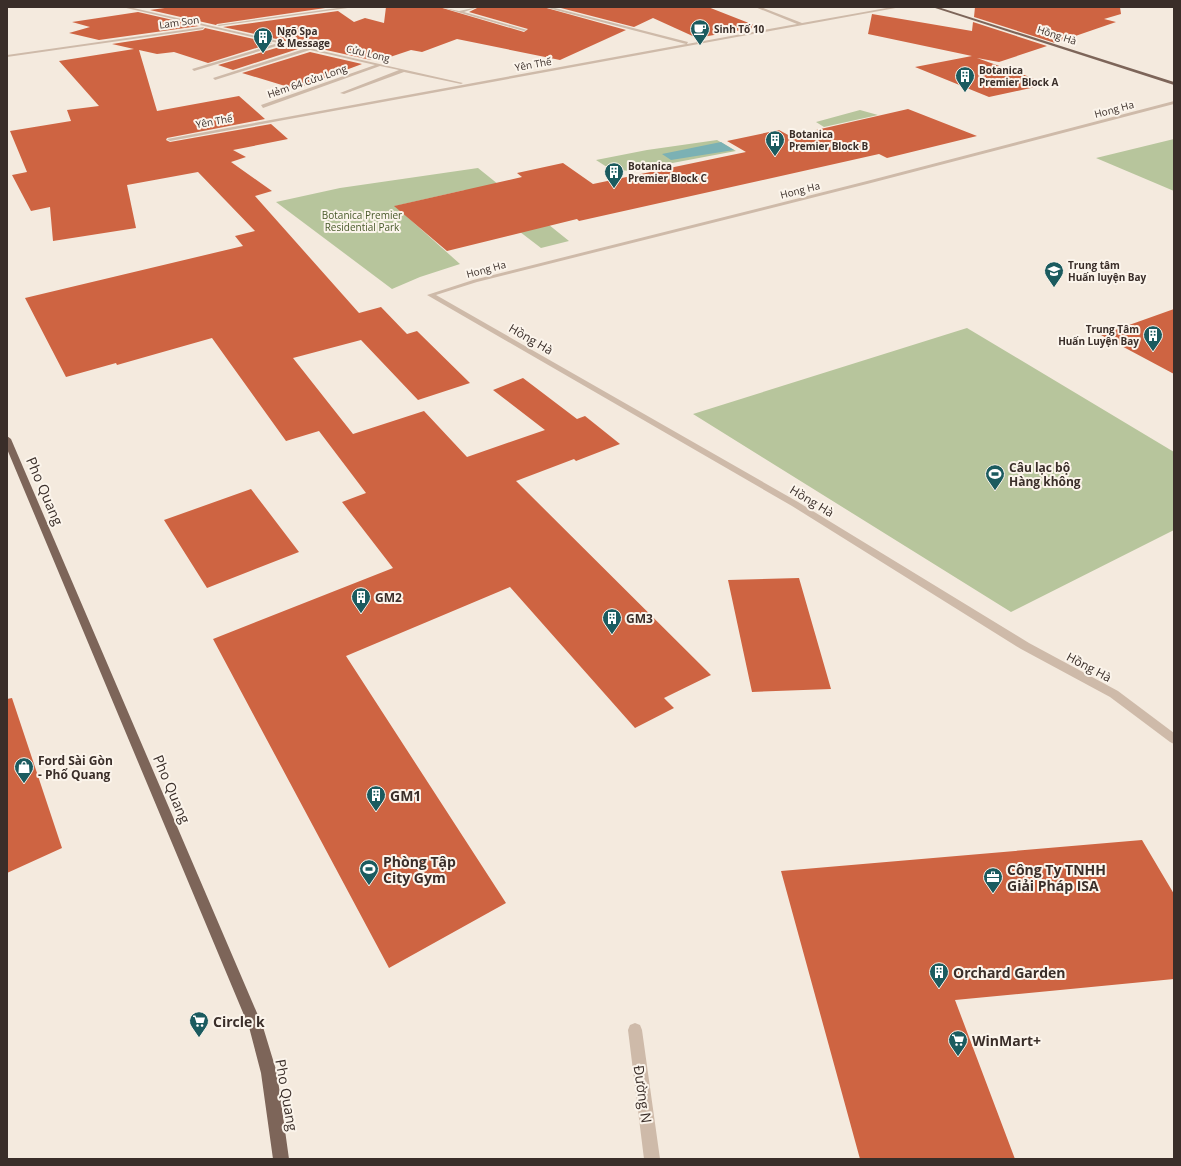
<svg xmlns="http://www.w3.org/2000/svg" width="1181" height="1166" viewBox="0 0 1181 1166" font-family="'Open Sans',sans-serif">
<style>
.green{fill:#b7c59c}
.water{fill:#7bb1b4}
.building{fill:#ce6442}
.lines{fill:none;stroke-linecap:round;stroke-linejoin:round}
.minor{fill:#cebaa9;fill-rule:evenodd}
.major{fill:#7d6559;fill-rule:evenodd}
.labels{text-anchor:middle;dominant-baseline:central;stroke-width:4;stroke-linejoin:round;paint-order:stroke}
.far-street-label{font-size:10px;fill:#3a2e29;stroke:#fbf4eb}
.far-poi-label{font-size:10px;font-weight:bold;fill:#3a2e29;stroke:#fbf4eb;text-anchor:start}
.far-park-label{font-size:10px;fill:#495a2b;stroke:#fbf4eb}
.street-label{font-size:12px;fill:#3a2e29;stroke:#fbf4eb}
.poi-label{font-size:12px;font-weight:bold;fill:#3a2e29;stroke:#fbf4eb;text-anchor:start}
.near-street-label{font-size:14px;fill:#3a2e29;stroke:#fbf4eb}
.near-poi-label{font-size:14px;font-weight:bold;fill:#3a2e29;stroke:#fbf4eb;text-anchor:start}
</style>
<rect width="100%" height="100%" fill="#f4eade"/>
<path class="green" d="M 860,110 L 878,115 L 824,127 L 816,122 Z
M 1174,139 L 1174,191 L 1096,158 Z
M 717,140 L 736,151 L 630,171 L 610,169 L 596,160 L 647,150 Z
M 478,168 L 569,241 L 541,248 L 465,190 L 395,206 L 460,264 L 420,277 L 392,289 L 276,202 L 340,188 Z
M 967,328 L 1174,452 L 1174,530 L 1011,612 L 693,414 Z"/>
<path class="water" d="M 721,142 L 734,150 L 671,160 L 662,154 Z"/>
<path class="building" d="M 172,7 L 332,7 L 217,24 L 216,25 L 150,10 Z
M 386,7 L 439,7 L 524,32 L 528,29 L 469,12 L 479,7 L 543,7 L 626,30 L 560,60 L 457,39 L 422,52 L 411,50 L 390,57 L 385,55 L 371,60 L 223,27 L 338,11 L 354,22 L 365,18 L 384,23 Z
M 557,7 L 708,7 L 759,27 L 697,38 L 653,18 L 634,27 Z
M 975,7 L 1120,7 L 1121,14 L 1104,19 L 1116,22 L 1055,43 L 974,17 Z
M 138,12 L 199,26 L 99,40 L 69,33 L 90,27 L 72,22 Z
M 872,14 L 972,31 L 973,22 L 1047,46 L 999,62 L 977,58 L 1049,84 L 989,97 L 915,67 L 972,56 L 868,34 Z
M 205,28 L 272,43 L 208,63 L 174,52 L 157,54 L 139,50 L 157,111 L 239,96 L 265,119 L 167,138 L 166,140 L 170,142 L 271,124 L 288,139 L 233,150 L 246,157 L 231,162 L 272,191 L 255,196 L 359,313 L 381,307 L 407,334 L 417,331 L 470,383 L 418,400 L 361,340 L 293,358 L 353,434 L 424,411 L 467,457 L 545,430 L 493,390 L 523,378 L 577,419 L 585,416 L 620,444 L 576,461 L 574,459 L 516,481 L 711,675 L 664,698 L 674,708 L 635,728 L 510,587 L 346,656 L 506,903 L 389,968 L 213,639 L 393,568 L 342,502 L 366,493 L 319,431 L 286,441 L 212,338 L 117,365 L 116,363 L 66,377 L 25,298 L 243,246 L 235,236 L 255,231 L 198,172 L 127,185 L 136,228 L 53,241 L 50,207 L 31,211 L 12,175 L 27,172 L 10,131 L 71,121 L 67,110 L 99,106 L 59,61 L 134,49 L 112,44 L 203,30 Z
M 283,46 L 298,49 L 233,70 L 218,65 Z
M 310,52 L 362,64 L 295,89 L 242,73 Z
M 908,109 L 977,136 L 887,158 L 879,154 L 579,221 L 577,219 L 447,251 L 394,206 L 522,177 L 517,173 L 563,163 L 593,184 L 746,152 L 727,141 L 779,130 L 790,136 Z
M 1174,309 L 1174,374 L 1101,335 Z
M 251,489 L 299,552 L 207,588 L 164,520 Z
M 799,578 L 831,689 L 752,692 L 728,580 Z
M 12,698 L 62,848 L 7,873 L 7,699 Z
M 1142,840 L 1174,894 L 1174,979 L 955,1000 L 1015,1159 L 860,1159 L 781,871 Z"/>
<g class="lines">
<path class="minor" d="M 122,7 L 129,7 L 463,83 L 461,84 L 404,72 L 344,94 L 340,93 L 399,70 L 380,66 L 263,108 L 261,105 L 375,65 L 310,50 L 215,80 L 213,78 L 304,49 L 283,44 L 194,71 L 192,69 L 278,43 Z
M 344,7 L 355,7 L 219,26 L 217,25 Z
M 440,7 L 459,11 L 478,7 L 464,12 L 527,30 L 524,31 Z
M 544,7 L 551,7 L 688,42 L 687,44 L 797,24 L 755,7 L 761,7 L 802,23 L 892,7 L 901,7 L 170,141 L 167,139 L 686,44 Z
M 204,27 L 203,29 L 7,57 L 7,55 Z
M 1174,101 L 1174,104 L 871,183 L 477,282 L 436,295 L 798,502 L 1029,643 L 1118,691 L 1174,733 L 1174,744 L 1170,742 L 1110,697 L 1021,649 L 792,506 L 427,295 L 473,280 L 867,181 Z
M 635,1023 L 640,1025 L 642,1030 L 660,1159 L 644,1159 L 628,1030 L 630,1025 Z"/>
<path class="major" d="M 932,7 L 938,7 L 1174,82 L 1174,85 Z
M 7,436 L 11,439 L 263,1027 L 277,1073 L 289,1159 L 273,1159 L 261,1073 L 249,1027 L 7,449 Z"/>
</g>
<defs>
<symbol id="cafe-pin" viewBox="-11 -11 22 30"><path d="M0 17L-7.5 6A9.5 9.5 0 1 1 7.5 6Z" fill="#1b5b5f" stroke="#fbf4eb"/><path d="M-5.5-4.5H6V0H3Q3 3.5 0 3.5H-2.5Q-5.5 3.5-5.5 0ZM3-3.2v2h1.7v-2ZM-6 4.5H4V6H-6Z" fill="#fff"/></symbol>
<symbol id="building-pin" viewBox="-11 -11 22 30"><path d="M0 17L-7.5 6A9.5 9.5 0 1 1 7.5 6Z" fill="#1b5b5f" stroke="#fbf4eb"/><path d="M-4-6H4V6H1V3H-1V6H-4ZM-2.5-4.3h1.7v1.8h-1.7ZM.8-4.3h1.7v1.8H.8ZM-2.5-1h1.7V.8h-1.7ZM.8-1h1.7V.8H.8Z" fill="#fff"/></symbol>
<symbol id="university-pin" viewBox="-11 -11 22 30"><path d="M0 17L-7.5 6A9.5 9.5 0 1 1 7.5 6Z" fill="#1b5b5f" stroke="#fbf4eb"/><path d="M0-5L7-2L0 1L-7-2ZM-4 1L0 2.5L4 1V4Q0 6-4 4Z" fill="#fff"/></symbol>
<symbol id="stadium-pin" viewBox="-11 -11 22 30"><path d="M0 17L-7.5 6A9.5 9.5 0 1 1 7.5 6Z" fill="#1b5b5f" stroke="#fbf4eb"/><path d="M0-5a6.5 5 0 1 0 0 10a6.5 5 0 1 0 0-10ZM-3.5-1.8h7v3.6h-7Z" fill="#fff"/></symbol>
<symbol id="shop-pin" viewBox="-11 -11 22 30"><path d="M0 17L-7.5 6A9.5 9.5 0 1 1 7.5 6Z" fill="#1b5b5f" stroke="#fbf4eb"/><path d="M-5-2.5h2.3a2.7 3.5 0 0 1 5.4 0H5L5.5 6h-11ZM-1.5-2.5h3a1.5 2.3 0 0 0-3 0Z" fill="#fff"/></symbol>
<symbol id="office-pin" viewBox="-11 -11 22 30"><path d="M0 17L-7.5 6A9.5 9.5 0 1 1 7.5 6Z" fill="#1b5b5f" stroke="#fbf4eb"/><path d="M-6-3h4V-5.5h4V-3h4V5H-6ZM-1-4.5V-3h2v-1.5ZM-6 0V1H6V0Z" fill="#fff"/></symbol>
<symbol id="supermarket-pin" viewBox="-11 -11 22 30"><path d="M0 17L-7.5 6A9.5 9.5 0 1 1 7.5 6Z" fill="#1b5b5f" stroke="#fbf4eb"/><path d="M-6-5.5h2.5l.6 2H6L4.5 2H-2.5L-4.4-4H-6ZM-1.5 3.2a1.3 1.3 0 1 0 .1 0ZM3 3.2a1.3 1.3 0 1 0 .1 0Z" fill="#fff"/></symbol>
</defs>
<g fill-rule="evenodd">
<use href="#cafe-pin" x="689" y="18" width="22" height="30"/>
<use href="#building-pin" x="252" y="26" width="22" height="30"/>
<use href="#building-pin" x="954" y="65" width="22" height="30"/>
<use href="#building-pin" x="764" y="129" width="22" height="30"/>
<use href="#building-pin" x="603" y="161" width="22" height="30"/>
<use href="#university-pin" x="1043" y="260" width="22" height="30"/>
<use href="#building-pin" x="1142" y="324" width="22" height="30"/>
<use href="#stadium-pin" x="984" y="463" width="22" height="30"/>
<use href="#building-pin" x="350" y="586" width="22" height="30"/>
<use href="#building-pin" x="601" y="607" width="22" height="30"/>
<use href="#shop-pin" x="13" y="756" width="22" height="30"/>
<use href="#building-pin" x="365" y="784" width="22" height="30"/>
<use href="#stadium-pin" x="358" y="858" width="22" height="30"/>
<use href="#office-pin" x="982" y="866" width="22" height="30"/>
<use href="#building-pin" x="928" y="961" width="22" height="30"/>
<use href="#supermarket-pin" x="188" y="1010" width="22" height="30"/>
<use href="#supermarket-pin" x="947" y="1029" width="22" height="30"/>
</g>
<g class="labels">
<g class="far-street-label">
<text transform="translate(179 22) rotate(-8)">Lam Son</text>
<text transform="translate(1057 35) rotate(18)">Hồng Hà</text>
<text transform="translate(368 53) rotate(13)">Cửu Long</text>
<text transform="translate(533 64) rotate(-10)">Yên Thế</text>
<text transform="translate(307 81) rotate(-19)">Hẻm 64 Cửu Long</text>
<text transform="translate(1114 109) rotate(-15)">Hong Ha</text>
<text transform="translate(214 121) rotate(-10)">Yên Thế</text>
<text transform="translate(800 190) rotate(-14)">Hong Ha</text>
<text transform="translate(486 269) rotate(-15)">Hong Ha</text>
</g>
<g class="far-poi-label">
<text x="714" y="29">Sinh Tố 10</text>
<text x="277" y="31">Ngõ Spa<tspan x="277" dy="12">&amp; Message</tspan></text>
<text x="979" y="70">Botanica<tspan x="979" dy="12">Premier Block A</tspan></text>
<text x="789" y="134">Botanica<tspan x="789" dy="12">Premier Block B</tspan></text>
<text x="628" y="166">Botanica<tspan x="628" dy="12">Premier Block C</tspan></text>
<text x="1068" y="265">Trung tâm<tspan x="1068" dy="12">Huấn luyện Bay</tspan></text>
<text x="1139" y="329" text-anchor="end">Trung Tâm<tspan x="1139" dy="12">Huấn Luyện Bay</tspan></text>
</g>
<g class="far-park-label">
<text x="362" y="215">Botanica Premier<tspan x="362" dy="12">Residential Park</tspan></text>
</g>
<g class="street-label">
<text transform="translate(531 339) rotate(30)">Hồng Hà</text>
<text transform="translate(812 501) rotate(31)">Hồng Hà</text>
<text transform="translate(1089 667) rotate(28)">Hồng Hà</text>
</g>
<g class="poi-label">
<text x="1009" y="467">Câu lạc bộ<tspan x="1009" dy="14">Hàng không</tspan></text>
<text x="375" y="597">GM2</text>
<text x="626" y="618">GM3</text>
<text x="38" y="760">Ford Sài Gòn<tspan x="38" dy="14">- Phổ Quang</tspan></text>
</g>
<g class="near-street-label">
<text transform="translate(45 491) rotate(67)">Pho Quang</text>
<text transform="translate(172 789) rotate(67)">Pho Quang</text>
<text transform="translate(643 1094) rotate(82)">Đường N</text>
<text transform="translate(287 1095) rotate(80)">Pho Quang</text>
</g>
<g class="near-poi-label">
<text x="390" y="795">GM1</text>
<text x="383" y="861">Phòng Tập<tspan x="383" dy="16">City Gym</tspan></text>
<text x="1007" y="869">Công Ty TNHH<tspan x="1007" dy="16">Giải Pháp ISA</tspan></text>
<text x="953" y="972">Orchard Garden</text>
<text x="213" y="1021">Circle k</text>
<text x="972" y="1040">WinMart+</text>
</g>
</g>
<rect width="1181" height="1166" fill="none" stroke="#3a2e29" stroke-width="16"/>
</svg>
